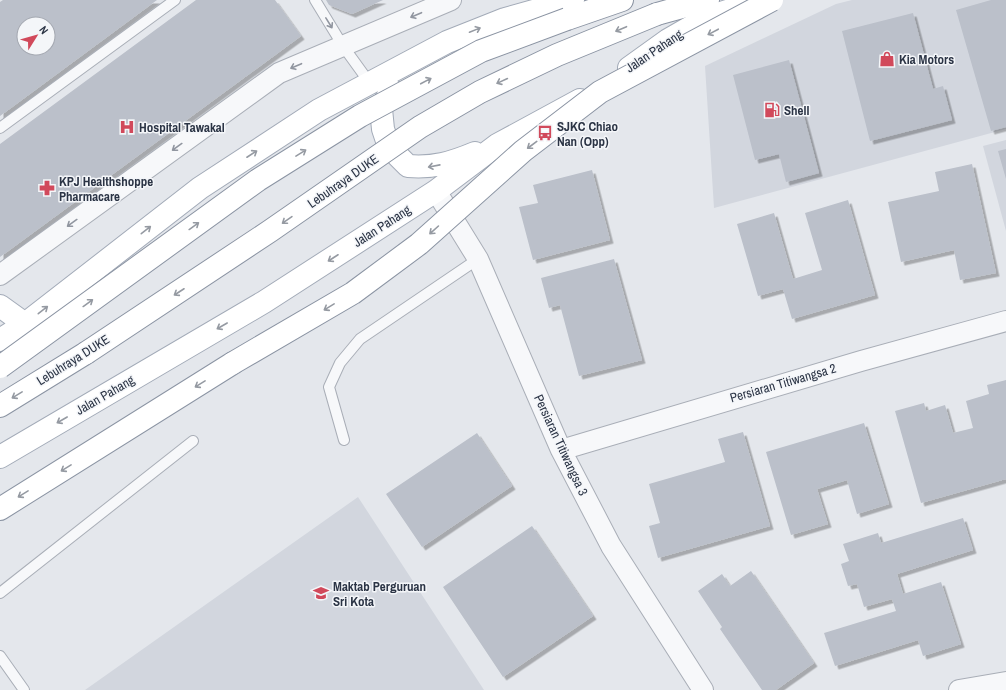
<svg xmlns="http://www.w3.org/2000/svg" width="1006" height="690" viewBox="0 0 1006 690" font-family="'Archivo Narrow',sans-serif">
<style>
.built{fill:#d2d6de}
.building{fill:#bbc0ca;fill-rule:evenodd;filter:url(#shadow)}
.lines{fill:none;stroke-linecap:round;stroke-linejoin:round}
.lane-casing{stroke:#a9aeb7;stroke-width:12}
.street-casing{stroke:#a9aeb7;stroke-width:22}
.primary-casing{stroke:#a3abb8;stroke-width:24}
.highway-casing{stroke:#8b94a3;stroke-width:24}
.lane{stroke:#f7f8fa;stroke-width:10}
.street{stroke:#f7f8fa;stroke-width:20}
.primary{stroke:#fff;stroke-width:22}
.highway{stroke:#fff;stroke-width:22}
.highway-bridge-casing{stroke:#8b94a3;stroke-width:24;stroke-linecap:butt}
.highway-bridge{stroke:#fff;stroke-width:22}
.oneway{stroke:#9196a0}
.oneway2{stroke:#959aa2}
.labels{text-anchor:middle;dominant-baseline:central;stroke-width:3;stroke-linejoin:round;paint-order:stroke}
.street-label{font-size:13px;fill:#2b3445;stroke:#f4f6f9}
.poi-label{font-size:13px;font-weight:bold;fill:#2b3445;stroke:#f4f6f9;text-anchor:start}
</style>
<defs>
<filter id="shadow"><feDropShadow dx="3.5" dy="3.5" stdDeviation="0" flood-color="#0004"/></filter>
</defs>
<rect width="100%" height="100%" fill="#e4e7ec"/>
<path class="built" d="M 852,0 L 1006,0 L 1006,129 L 714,208 L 705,66 L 836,4 Z
M 1006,140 L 1006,231 L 983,146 Z
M 358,497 L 484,690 L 85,690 Z"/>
<path class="building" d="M 3,0 L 157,0 L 0,116 L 0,2 ZM 24,24 L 48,24 L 48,48 L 24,48 Z
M 196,0 L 275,0 L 301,36 L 0,257 L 0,144 Z
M 326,0 L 383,0 L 352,14 L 329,5 Z
M 991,0 L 1006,0 L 1006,127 L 991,131 L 956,10 Z
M 913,13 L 933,89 L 943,86 L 952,120 L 870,141 L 842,31 Z
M 789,60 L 819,173 L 786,182 L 779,154 L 755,160 L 733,75 Z
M 1006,149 L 1006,179 L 998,151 Z
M 972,164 L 996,273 L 960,280 L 954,250 L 901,262 L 888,202 L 939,191 L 935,172 Z
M 592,170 L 610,240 L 533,260 L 519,207 L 538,203 L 533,185 Z
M 848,200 L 875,295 L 792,319 L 783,289 L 758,296 L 737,224 L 774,213 L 793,279 L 822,270 L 805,213 Z
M 614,259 L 642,360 L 579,376 L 560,305 L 549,308 L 541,278 Z
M 1006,380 L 1006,479 L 921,503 L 895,411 L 924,403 L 926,411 L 945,405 L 953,433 L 973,428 L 966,401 L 989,394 L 987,385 Z
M 864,423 L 889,504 L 857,514 L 847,480 L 817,489 L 828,524 L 791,535 L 766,452 Z
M 743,432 L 770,526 L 658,558 L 649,526 L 660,523 L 649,484 L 725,462 L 718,439 Z
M 477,433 L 512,486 L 422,547 L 386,494 Z
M 963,518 L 973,550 L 897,574 L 903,594 L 941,582 L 961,644 L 923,656 L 918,640 L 835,666 L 824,633 L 896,611 L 892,599 L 864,607 L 857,584 L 848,586 L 841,564 L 849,561 L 843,544 L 878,533 L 881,543 Z
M 532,526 L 593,616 L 503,677 L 443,587 Z
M 751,571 L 814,663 L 776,690 L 762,690 L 720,629 L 722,627 L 698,591 L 722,574 L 730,586 Z"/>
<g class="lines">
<defs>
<path id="lane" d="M 315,0 L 343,46 L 369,82
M 0,128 L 175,0
M 344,440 L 329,387 L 340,363 L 360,339 L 478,259
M 0,593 L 193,441
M 0,656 L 24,690"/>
<path id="street" d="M 436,191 L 478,259 L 561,450 L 611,546 L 703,690
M 0,275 L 279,73 L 451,0
M 561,450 L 861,361 L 1006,321
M 959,690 L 1006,682"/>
<path id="primary" d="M 629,68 L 668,40 L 708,17 L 759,1
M 391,90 L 381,109 L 383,129 L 389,147 L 408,166 C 434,168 451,163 475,153
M 0,306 L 25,324
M 0,340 L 25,324 L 200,188 L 319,110 L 447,42 L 505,19 L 573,0
M 0,457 L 264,302 L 436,191 L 497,145 L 580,100"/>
<path id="highway" d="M 657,14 L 708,0
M 567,19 L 622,0
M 0,406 L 86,353
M 0,509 L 233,363"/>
</defs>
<use href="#lane" class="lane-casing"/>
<use href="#street" class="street-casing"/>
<use href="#primary" class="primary-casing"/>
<use href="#highway" class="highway-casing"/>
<use href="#lane" class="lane"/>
<use href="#street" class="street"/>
<use href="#primary" class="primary"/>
<use href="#highway" class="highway"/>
<defs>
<path id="highway-bridge" d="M 86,353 L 270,231 L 420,127 L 480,92 L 557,55 L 657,14
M 233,363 L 353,293 L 419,244 L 523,151 L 600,92 L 772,0
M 0,367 L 258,180 L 360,116 L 481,51 L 567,19"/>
</defs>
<use href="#highway-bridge" class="highway-bridge-casing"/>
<use href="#highway-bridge" class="highway-bridge"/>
</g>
<defs><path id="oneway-shaft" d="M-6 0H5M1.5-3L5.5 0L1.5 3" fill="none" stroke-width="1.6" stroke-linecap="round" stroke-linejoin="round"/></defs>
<g class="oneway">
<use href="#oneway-shaft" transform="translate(416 15) rotate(157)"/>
<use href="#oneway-shaft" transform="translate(329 23) rotate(58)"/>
<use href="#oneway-shaft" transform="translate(296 66) rotate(157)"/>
<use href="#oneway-shaft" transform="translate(177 147) rotate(144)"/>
<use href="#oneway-shaft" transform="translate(72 223) rotate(144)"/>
</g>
<g class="oneway2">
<use href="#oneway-shaft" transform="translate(621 29) rotate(157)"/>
<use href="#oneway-shaft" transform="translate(475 30) rotate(-22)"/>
<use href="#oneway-shaft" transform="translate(713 32) rotate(152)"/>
<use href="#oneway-shaft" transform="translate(426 81) rotate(-28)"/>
<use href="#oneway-shaft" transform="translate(502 81) rotate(155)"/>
<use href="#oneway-shaft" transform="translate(532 145) rotate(143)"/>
<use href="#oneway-shaft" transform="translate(301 153) rotate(-32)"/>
<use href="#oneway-shaft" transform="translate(252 154) rotate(-33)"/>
<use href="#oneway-shaft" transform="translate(434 166) rotate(169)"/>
<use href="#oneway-shaft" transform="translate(287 220) rotate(145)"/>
<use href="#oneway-shaft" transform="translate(194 226) rotate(-36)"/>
<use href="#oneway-shaft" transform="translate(146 230) rotate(-38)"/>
<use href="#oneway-shaft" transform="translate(434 230) rotate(138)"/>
<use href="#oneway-shaft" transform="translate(333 258) rotate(147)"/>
<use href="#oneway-shaft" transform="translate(179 292) rotate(147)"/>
<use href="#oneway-shaft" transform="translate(88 303) rotate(-36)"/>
<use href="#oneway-shaft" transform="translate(329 307) rotate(149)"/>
<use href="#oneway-shaft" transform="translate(43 310) rotate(-38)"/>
<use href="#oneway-shaft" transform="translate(222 326) rotate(150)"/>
<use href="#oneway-shaft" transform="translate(200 384) rotate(148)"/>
<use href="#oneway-shaft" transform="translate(17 395) rotate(149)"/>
<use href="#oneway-shaft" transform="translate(62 420) rotate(150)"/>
<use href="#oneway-shaft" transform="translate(66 468) rotate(148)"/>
<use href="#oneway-shaft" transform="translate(23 494) rotate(148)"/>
</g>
<defs>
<symbol id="shop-bare" viewBox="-9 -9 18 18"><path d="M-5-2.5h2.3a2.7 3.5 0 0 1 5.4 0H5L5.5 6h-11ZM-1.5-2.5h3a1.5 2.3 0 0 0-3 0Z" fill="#d1495b" stroke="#f4f6f9" stroke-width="2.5" paint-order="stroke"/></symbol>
<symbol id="fuel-bare" viewBox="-9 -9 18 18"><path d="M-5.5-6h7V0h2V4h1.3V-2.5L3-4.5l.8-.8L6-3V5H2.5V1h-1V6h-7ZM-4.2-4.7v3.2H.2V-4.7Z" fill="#d1495b" stroke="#f4f6f9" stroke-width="2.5" paint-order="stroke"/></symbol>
<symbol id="hospital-bare" viewBox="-9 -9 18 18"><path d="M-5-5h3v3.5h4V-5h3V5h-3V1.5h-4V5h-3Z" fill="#d1495b" stroke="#f4f6f9" stroke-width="2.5" paint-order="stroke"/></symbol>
<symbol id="bus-bare" viewBox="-9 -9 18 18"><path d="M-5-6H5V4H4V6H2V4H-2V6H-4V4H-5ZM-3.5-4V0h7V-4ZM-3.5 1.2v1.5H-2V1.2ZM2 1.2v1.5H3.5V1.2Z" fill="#d1495b" stroke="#f4f6f9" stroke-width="2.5" paint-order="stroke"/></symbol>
<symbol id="pharmacy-bare" viewBox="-9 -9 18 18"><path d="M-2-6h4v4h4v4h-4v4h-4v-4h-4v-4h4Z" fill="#d1495b" stroke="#f4f6f9" stroke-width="2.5" paint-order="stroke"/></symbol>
<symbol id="university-bare" viewBox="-9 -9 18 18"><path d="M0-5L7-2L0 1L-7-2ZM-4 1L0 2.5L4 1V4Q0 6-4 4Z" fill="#d1495b" stroke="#f4f6f9" stroke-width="2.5" paint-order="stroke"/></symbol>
</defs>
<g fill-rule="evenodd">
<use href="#shop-bare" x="876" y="48" width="22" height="22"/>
<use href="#fuel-bare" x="761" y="99" width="22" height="22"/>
<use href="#hospital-bare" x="116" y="116" width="22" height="22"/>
<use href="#bus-bare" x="534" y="122" width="22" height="22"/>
<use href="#pharmacy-bare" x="36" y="177" width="22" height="22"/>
<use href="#university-bare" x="310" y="582" width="22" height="22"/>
</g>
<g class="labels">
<g class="street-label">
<text transform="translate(654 51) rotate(-34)">Jalan Pahang</text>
<text transform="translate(343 181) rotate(-35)">Lebuhraya DUKE</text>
<text transform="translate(382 226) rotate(-33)">Jalan Pahang</text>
<text transform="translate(73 360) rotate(-32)">Lebuhraya DUKE</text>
<text transform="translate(783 383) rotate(-16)">Persiaran Titiwangsa 2</text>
<text transform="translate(105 395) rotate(-30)">Jalan Pahang</text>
<text transform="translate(561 445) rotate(65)">Persiaran Titiwangsa 3</text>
</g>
<g class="poi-label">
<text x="899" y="59">Kia Motors</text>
<text x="784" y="110">Shell</text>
<text x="557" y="126">SJKC Chiao<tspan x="557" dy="15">Nan (Opp)</tspan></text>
<text x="139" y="127">Hospital Tawakal</text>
<text x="59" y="181">KPJ Healthshoppe<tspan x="59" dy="15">Pharmacare</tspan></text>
<text x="333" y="586">Maktab Perguruan<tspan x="333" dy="15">Sri Kota</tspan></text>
</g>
</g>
<g transform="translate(36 36) rotate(53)"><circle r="19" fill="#f4f6f9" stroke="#a4a8b1"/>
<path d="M0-3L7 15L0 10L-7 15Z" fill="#d1495b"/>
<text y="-6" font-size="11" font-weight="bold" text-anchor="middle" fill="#2b3445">N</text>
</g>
</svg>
